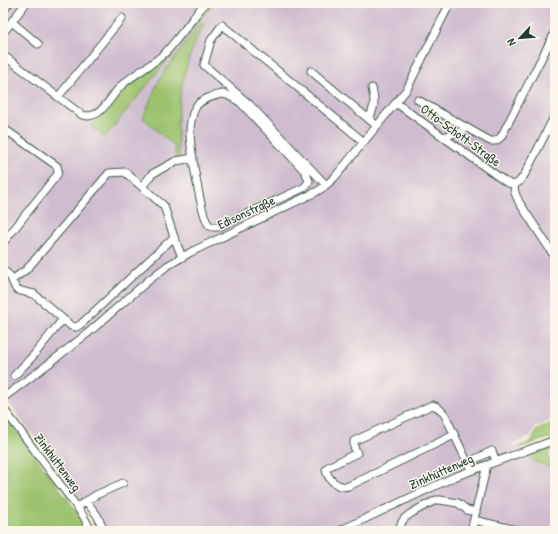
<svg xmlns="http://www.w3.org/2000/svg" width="558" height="534" viewBox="0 0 558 534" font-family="'Patrick Hand',sans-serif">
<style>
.industrial{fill:#cfbdcf}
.green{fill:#9cc26d;stroke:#5e8050}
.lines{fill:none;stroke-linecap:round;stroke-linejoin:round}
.minor-casing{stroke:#3e574b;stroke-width:9}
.minor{stroke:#fff;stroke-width:7}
.labels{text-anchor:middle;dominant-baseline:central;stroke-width:3;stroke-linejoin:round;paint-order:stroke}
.street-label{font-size:13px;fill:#1f3d34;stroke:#fbf7ec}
</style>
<rect width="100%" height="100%" fill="#fbf7ec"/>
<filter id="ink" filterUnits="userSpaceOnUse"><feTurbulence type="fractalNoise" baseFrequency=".025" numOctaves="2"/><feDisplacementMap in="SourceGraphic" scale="8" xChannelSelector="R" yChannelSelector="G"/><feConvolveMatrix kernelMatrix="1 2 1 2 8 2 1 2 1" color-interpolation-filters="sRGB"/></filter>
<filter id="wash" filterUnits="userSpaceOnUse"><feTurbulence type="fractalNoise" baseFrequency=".012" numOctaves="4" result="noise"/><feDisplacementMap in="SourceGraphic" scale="16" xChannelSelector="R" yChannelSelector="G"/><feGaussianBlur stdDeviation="0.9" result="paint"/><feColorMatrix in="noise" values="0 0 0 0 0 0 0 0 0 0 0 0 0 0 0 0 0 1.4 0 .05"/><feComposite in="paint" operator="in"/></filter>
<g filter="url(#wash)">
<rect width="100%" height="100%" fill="#efe9cd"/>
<path class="industrial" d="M 3,3 L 555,3 L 555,418 L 534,428 L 531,436 L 513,444 L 536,462 L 555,468 L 555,531 L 98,531 L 90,514 L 80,499 L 3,395 Z"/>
<path class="green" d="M 208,3 L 214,3 L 105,137 L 92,127 L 100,115 L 125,85 L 163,57 Z
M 202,22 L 204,24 C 182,65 174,111 179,158 L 176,159 L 174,146 L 143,118 L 157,84 L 166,69 Z
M 3,413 L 80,516 L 88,531 L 3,531 Z
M 555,421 L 555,437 L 549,439 L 548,438 L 544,440 L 544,439 L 519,448 L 518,447 L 531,442 L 536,431 L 538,430 Z
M 555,443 L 555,449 L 550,450 C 547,455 550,461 550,467 L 536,462 L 526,454 Z"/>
</g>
<g filter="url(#ink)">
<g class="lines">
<defs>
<path id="minor" d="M 3,11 L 9,3
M 12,22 L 38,44
M 3,33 L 26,3
M 3,55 L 82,115 C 102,121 110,95 123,84 C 136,73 152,65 165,53 C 171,47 175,41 181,34 C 189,24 197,13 205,3
M 311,71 L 377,126
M 222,94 L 227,95 L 240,102 L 302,168 L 306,173 L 309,181 L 305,187 L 301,189 L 218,227 C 215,227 211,228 209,225 C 201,218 190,145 190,132 C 190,124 192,115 195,108 C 200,99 213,96 222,94 Z
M 58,97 L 122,18
M 418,100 L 490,141 L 496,141 L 501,137 L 555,32
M 396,103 L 503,180 L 508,183 L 514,185 L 515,193 L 519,202 L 555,257
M 369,119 C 375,106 375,102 372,88
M 3,128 L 57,166 L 58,171 L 57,175 L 3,243
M 443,137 L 462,131 L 465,127
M 326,185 L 250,105 L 204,65 L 211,40 L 222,25 L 364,142
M 514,185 L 519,182 L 525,174 L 555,115
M 142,187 L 152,174 L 176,161 L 193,158
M 3,270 L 10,276 L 16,289 L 21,291 L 34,294 L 71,326 L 76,327 L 80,325 L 174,237
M 12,280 L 27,269 L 109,173 L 125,172 L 164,206 L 174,237 L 182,257
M 14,376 L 33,356 L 63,319
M 3,398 L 51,362 L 88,333 L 149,280 L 167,266 L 191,252 L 316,192 L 324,187 L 335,177 L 407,89 L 450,3
M 3,408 L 77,507 L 84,517 L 91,531
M 454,435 L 349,486 C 339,489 328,480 326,470 L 328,467 L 357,453 L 354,447 L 354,441 L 432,405 C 438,406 441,410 445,415 L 471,470
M 467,463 L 492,451 L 496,461
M 86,501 L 97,515 L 104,531
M 77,507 L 96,495 L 123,483
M 474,520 L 521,531
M 339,531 L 454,477 L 555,440
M 399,531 C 400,527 401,522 404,519 C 410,512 427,505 436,500 L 440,500 L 458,503 L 467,510 L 476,512
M 471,531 L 487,465"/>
</defs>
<use href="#minor" class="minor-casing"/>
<use href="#minor" class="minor"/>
</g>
</g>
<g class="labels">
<g class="street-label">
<text transform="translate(461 135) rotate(36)">Otto-Schott-Straße</text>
<text transform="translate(246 212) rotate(-25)">Edisonstraße</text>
<text transform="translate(58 462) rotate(53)">Zinkhüttenweg</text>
<text transform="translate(441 471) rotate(-24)">Zinkhüttenweg</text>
</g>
</g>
<rect width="558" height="534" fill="none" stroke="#fbf7ec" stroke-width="16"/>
<g transform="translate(520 38) rotate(244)" stroke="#fbf7ec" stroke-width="3" paint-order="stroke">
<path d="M0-3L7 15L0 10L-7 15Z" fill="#1f3d34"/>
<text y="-6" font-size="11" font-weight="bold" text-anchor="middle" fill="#1f3d34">N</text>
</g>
</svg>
